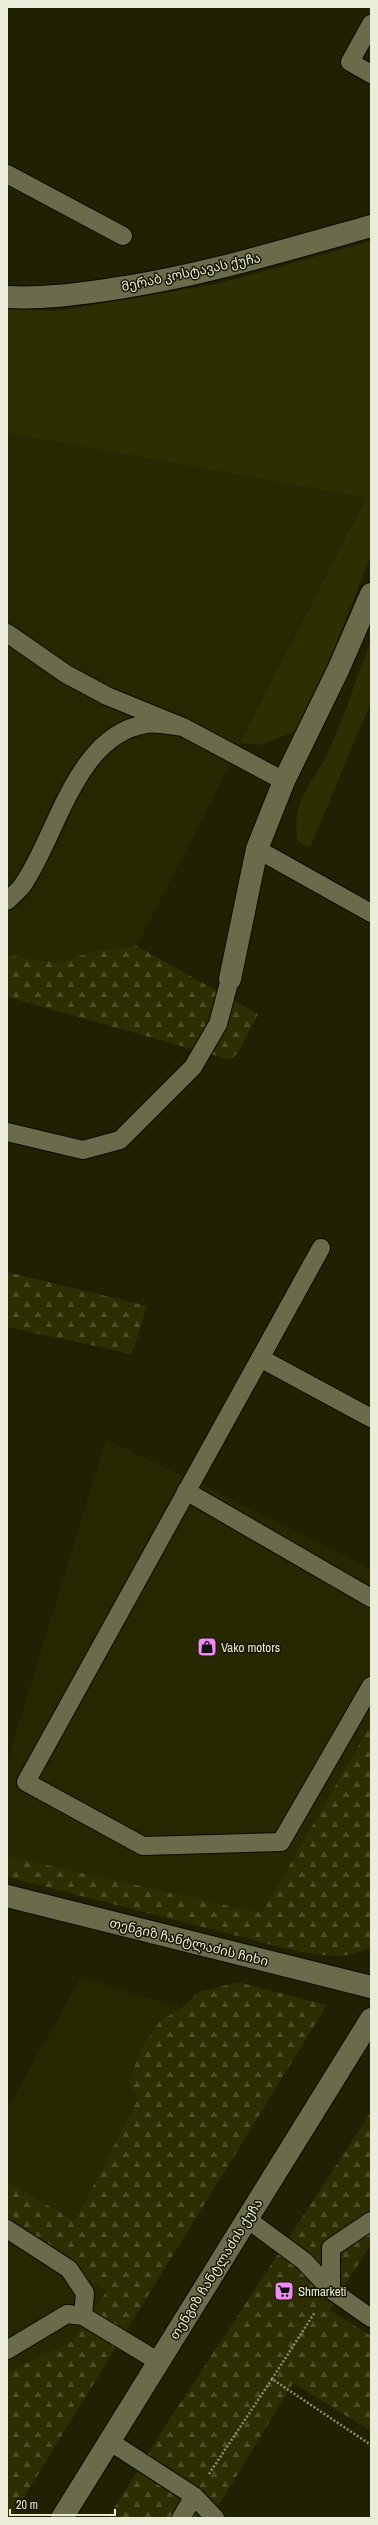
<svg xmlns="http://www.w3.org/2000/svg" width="378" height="2525" viewBox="0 0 378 2525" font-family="'Archivo Narrow','Noto Sans Georgian',sans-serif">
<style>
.built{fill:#272801}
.grass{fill:#2d2e02}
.forest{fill:url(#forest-firs)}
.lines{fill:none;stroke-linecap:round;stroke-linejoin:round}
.lane-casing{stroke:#0a0a00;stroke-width:20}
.street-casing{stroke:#0a0a00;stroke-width:24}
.secondary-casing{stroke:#0a0a00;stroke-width:24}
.path{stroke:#8b8c75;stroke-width:2.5;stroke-dasharray:2 2;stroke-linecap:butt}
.lane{stroke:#696b4b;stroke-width:18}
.street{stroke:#696b4b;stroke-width:22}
.secondary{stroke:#696b4b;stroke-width:22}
.labels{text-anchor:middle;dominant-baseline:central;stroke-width:3;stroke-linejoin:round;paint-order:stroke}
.street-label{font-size:13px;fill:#ebeddb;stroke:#171700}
.poi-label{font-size:13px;fill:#ebeddb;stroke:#171700;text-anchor:start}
</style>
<defs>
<pattern id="forest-firs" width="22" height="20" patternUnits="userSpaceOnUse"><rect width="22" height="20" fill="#2d2e02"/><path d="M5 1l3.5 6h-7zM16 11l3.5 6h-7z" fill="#4c4d26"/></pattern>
</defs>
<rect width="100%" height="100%" fill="#202003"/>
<path class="built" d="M 7,433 L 366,498 L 137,946 L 99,950 L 57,963 L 7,955 Z
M 106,1439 L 343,1554 L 371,1570 L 371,1724 L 262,1913 L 7,1856 L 7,1762 Z
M 81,1977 L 182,2008 L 160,2021 L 138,2099 L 75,2221 L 7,2181 L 7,2109 Z
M 7,2228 L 107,2291 L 72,2341 L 7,2373 Z"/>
<path class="grass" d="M 371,241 L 371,555 L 334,650 L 297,730 L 262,745 L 240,743 L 366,498 L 7,433 L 7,309 L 57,311 L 217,284 Z
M 371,640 L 371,702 L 310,848 L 298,842 C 289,799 315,783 330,748 C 346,713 357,675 371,640 Z"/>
<path class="forest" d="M 137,946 L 258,1014 L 239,1051 L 231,1060 L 7,997 L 7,955 L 58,963 L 99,950 Z
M 7,1272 L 147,1306 L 132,1354 L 7,1327 Z
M 371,1724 L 371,1947 C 346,1961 327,1955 300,1952 L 7,1877 L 7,1856 L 262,1913 Z
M 238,1982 L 327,2005 L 11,2518 L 7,2518 L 7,2373 L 72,2341 L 107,2291 L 7,2228 L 7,2181 L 75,2221 L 138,2099 L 129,2081 L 142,2047 L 160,2021 L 182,2008 L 198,1992 Z
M 371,2112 L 371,2244 L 330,2310 L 371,2336 L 371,2431 L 293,2383 L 211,2518 L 108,2518 L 166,2425 Z"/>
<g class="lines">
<defs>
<path id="lane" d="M 371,24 L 350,62 L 371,74
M 7,174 L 123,236
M 7,633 L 66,674 L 107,696 L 183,727 C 171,726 157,722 146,724 C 75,735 57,837 22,886 C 18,891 12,896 7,901
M 183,727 L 284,781
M 257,849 L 371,913
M 7,1132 L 83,1150 L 120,1140 L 193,1067 L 218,1024 L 230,979
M 321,1248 L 26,1782 L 143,1846 L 281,1842 L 371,1686
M 260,1358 L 371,1418
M 186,1491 L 371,1598
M 247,2219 L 304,2261 L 331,2290 L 371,2318
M 7,2229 L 69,2269 L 85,2293 L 83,2316
M 331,2290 L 331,2248 L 371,2221
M 7,2350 L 67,2314 L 83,2316 L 159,2362
M 109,2441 L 194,2496 L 215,2518
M 181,2518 L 194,2496"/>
<path id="street" d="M 7,297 C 43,299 77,294 112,289 C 200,276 286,250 371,226
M 230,979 L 257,849 L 284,781 L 339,668 L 371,594
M 7,1896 L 371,1987"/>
<path id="secondary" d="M 62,2518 L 371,2019"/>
</defs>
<use href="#lane" class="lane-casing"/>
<use href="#street" class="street-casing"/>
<use href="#secondary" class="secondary-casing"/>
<path class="path" d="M 272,2379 L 315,2312
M 209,2474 L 272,2379 L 371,2445"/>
<use href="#lane" class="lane"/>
<use href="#street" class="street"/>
<use href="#secondary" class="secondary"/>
</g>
<defs>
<symbol id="shop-square" viewBox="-11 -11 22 22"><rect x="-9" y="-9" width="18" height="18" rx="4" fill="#f08bf6" stroke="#171700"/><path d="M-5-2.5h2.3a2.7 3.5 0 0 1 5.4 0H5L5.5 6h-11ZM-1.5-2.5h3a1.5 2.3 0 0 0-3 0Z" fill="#111"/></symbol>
<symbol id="supermarket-square" viewBox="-11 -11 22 22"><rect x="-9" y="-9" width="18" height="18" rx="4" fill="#f08bf6" stroke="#171700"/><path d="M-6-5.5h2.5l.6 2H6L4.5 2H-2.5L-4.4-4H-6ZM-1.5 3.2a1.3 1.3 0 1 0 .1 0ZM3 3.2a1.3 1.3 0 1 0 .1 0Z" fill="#111"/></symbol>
</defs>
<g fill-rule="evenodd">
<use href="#shop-square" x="196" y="1636" width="22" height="22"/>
<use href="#supermarket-square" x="273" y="2280" width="22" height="22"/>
</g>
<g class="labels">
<g class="street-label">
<text transform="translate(191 272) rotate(-12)">მერაბ კოსტავას ქუჩა</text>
<text transform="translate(189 1942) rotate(14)">თენგიზ ჩანტლაძის ჩიხი</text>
<text transform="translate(216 2269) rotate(-58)">თენგიზ ჩანტლაძის ქუჩა</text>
</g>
<g class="poi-label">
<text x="221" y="1647">Vako motors</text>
<text x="298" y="2291">Shmarketi</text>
</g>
</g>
<rect width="378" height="2525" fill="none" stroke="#ebeddb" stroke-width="16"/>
<path d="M10 2509v6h105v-6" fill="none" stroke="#ebeddb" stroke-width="2"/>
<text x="16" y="2509" font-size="12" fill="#ebeddb" stroke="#171700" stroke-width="3" paint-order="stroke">20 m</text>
</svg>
